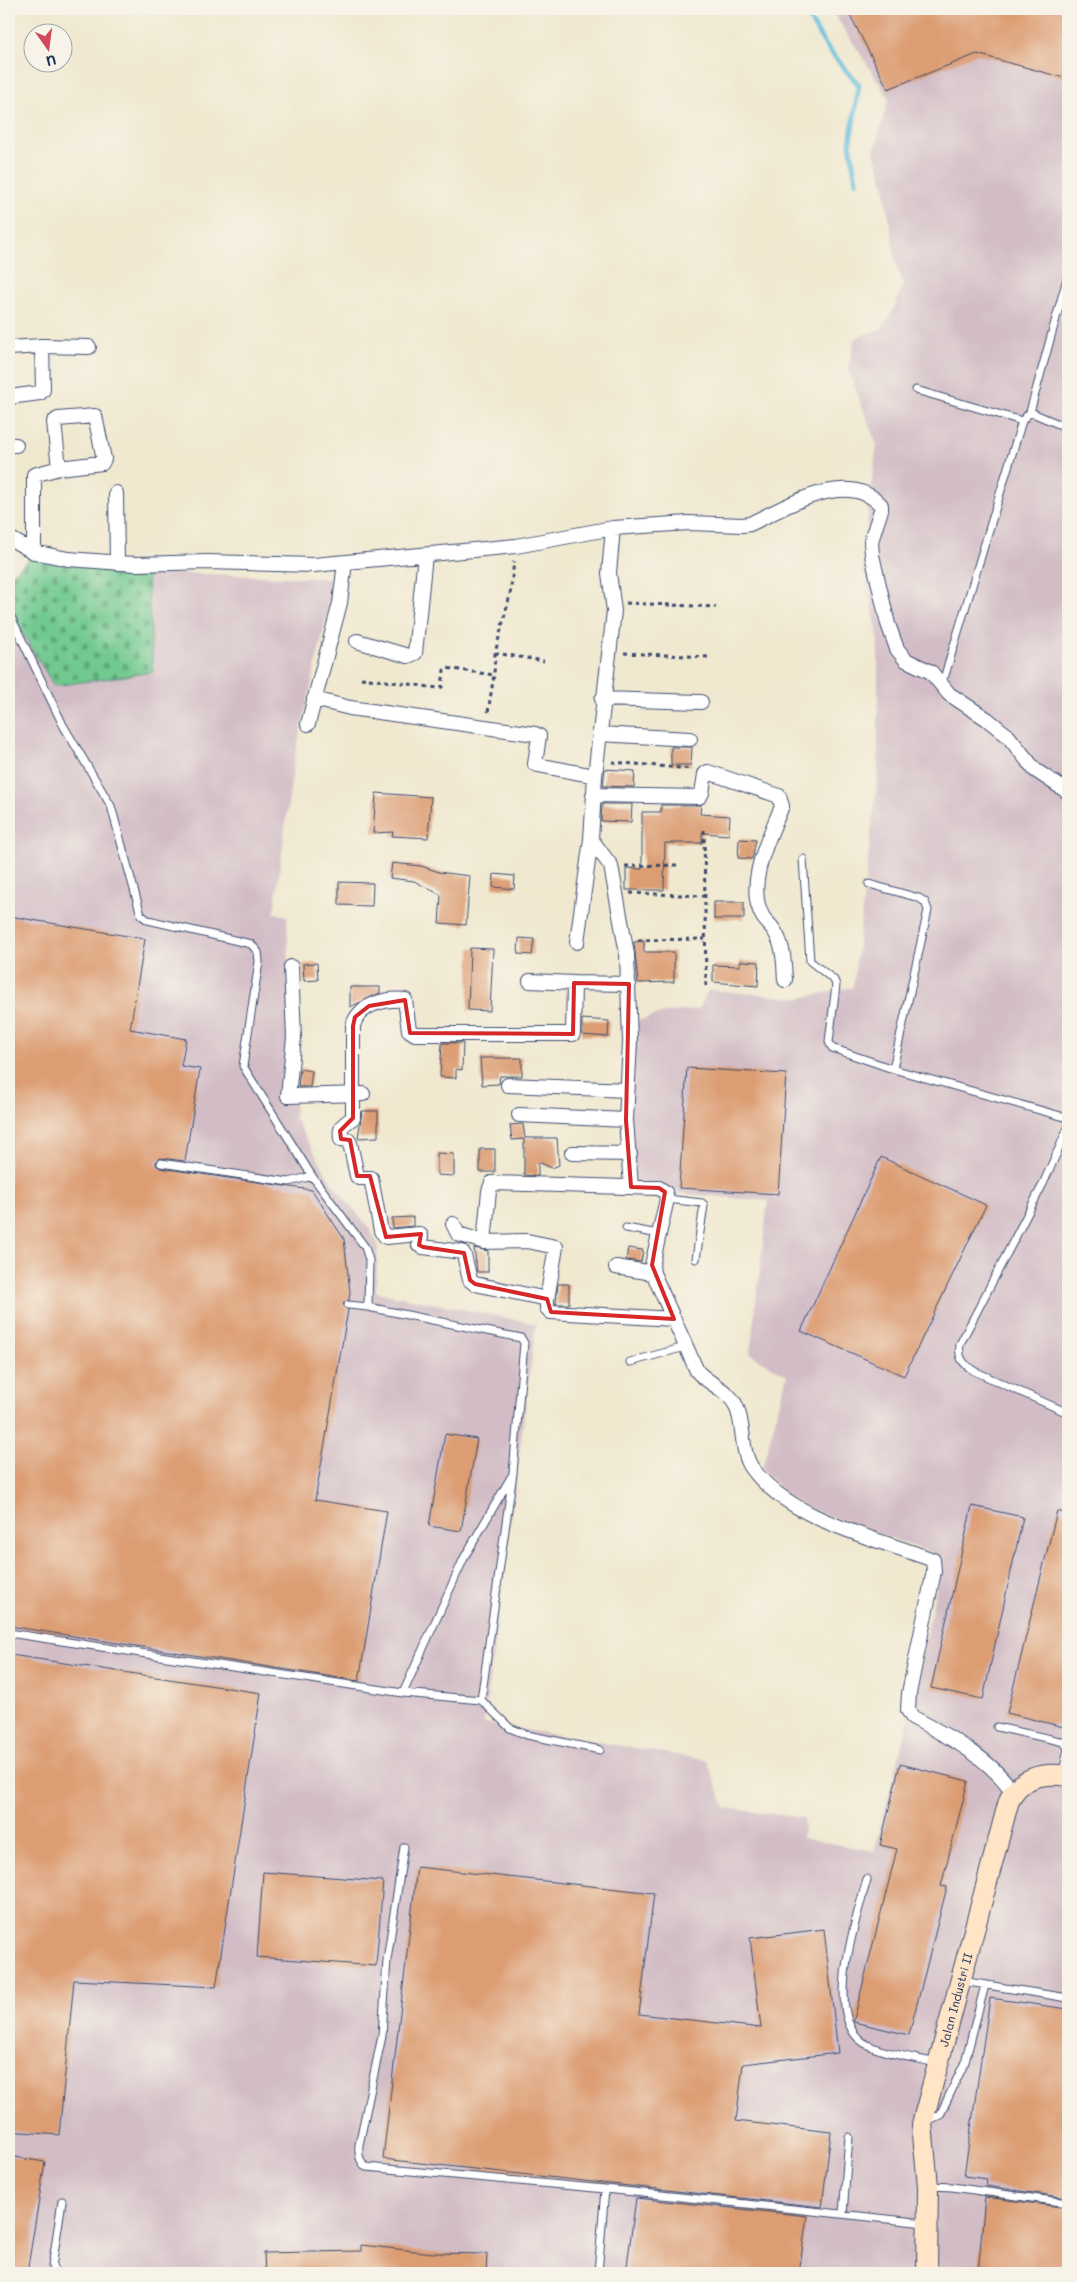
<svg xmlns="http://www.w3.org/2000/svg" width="1077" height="2282" viewBox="0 0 1077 2282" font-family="Mali,sans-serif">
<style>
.industrial{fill:#d2bdc6}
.cemetery{fill:url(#cemetery-stones);stroke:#467c76}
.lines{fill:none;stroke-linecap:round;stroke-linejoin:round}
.stream{stroke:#5dbcdb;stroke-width:5}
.building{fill:#dc9d73}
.service-casing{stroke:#3b4b6f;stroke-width:9}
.minor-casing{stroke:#3b4b6f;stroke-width:16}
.secondary-casing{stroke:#3b4b6f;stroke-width:22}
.path{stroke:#3b4b6f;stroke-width:3;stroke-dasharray:4 4;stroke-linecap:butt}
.service{stroke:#fff;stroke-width:7}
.minor{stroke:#fff;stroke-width:14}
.secondary{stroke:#ffe4c6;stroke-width:20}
.marked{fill:none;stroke:#d62828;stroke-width:4;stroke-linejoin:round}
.labels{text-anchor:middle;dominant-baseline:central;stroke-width:4;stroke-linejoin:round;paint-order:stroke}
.street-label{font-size:12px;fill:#1b2f5e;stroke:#f7f3e8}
</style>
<defs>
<pattern id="cemetery-stones" width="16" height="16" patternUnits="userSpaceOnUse" patternTransform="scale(1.25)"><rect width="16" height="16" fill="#70c98f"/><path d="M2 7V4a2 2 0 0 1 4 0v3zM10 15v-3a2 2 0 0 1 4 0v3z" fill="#5ba478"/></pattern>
</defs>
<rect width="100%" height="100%" fill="#f7f3e8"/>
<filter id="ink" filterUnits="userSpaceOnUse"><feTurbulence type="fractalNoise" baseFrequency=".02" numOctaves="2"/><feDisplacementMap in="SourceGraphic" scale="10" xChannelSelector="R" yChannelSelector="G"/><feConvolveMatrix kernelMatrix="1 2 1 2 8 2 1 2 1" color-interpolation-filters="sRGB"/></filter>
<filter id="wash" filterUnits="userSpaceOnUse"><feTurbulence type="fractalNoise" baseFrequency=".0096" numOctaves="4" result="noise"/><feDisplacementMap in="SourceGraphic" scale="20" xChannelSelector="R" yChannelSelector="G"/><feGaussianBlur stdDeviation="1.12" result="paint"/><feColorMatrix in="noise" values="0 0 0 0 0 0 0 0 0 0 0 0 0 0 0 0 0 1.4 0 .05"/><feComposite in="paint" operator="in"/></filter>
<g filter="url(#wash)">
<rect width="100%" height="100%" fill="#f0e8cf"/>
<path class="industrial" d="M 831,9 L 1068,9 L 1068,2273 L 9,2273 L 9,571 L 12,574 L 16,622 L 153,672 L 147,572 L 335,579 L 294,760 L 274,913 L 287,916 L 295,1119 L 332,1183 L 369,1228 L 378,1244 L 376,1292 L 536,1324 L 484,1723 L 707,1760 L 725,1808 L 804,1818 L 802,1838 L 874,1851 L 906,1730 L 943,1557 L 810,1509 L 788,1497 L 762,1469 L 787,1375 L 750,1354 L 768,1201 L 678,1193 L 661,1183 L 636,1183 L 630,1123 L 634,1022 L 664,1013 L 699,1009 L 708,990 L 800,998 L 853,987 L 878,774 L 878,635 L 864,570 L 868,510 L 877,445 L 848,370 L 855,338 L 881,329 L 893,311 L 903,284 L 896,264 L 884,185 L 874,151 L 889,98 Z"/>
<path class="cemetery" d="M 33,556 L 147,572 L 153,672 L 54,686 L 16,622 L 12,574 Z"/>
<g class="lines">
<path class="stream" d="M 803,9 L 828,49 L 859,85 L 850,143 L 856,182"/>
</g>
<g id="blocks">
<path class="building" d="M 847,9 L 1068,9 L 1068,79 L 977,54 L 888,89 Z
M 671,747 L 692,747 L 691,765 L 671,765 Z
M 605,769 L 635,771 L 634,787 L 603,786 Z
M 376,793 L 431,797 L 428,838 L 392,836 L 393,832 L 373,833 Z
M 602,804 L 632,804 L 631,822 L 601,821 Z
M 661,805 L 701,805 L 700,814 L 730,816 L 729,835 L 702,833 L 702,843 L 665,843 L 664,890 L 626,890 L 626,868 L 642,869 L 642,812 L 661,812 Z
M 739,839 L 756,840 L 752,859 L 738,858 Z
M 392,863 L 421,866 L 439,872 L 470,876 L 466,925 L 439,923 L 441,895 L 414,881 L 390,878 Z
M 494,874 L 515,876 L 514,889 L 493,887 Z
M 339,882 L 373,883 L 372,906 L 339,905 Z
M 714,902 L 744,902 L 744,919 L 714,919 Z
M 9,916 L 145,939 L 130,1029 L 186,1039 L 181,1066 L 200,1069 L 185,1161 L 160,1158 L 156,1162 L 156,1165 L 160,1168 L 312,1190 L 344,1239 L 350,1292 L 349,1300 L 343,1304 L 348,1310 L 315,1500 L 387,1511 L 359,1681 L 9,1626 Z
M 519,938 L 534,939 L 532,955 L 518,954 Z
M 644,941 L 644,952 L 674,952 L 674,982 L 638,983 L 634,942 Z
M 470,948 L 493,949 L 490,1011 L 468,1010 Z
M 740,961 L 759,962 L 758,986 L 713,982 L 713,965 L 740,966 Z
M 317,963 L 318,980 L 304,981 L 303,964 Z
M 350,987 L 380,987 L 380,993 L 350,1007 Z
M 582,1019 L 609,1021 L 608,1037 L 582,1035 Z
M 442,1043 L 463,1043 L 462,1070 L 456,1069 L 456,1078 L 440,1077 Z
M 480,1058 L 522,1058 L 522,1076 L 500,1076 L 499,1084 L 482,1085 Z
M 687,1068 L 786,1074 L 778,1194 L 679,1188 Z
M 300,1069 L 312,1071 L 310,1087 L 298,1087 Z
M 362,1111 L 378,1111 L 378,1137 L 358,1138 Z
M 523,1124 L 525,1138 L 557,1138 L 559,1165 L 552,1168 L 538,1162 L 538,1176 L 524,1175 L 524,1139 L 512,1140 L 510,1125 Z
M 480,1149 L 495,1149 L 495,1172 L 480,1172 Z
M 437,1153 L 454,1154 L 454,1176 L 437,1175 Z
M 881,1157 L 986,1205 L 904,1376 L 801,1331 Z
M 413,1217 L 413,1226 L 393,1228 L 392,1218 Z
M 474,1248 L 488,1251 L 488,1272 L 477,1272 Z
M 628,1248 L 643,1250 L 641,1262 L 626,1260 Z
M 558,1284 L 569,1284 L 569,1304 L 556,1304 Z
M 445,1434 L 477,1439 L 461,1531 L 429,1526 Z
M 972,1506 L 1023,1517 L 983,1699 L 931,1688 Z
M 1057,1511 L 1068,1514 L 1068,1728 L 1007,1713 Z
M 11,1655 L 261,1693 L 216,1987 L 74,1980 L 59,2135 L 9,2131 L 9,1670 Z
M 900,1764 L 968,1781 L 941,1886 L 947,1887 L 909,2035 L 854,2022 L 854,2019 L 897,1849 L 880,1845 Z
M 417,1867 L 654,1893 L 639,2014 L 761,2028 L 750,1938 L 824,1929 L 838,2053 L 743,2064 L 736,2121 L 831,2132 L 822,2207 L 383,2159 Z
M 263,1872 L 383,1881 L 376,1966 L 257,1957 Z
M 990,1998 L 1068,2009 L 1068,2198 L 986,2186 L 987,2179 L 964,2176 Z
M 9,2156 L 45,2162 L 27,2273 L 9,2272 Z
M 985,2197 L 1068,2208 L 1068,2273 L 978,2273 Z
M 636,2198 L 807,2216 L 799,2273 L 626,2273 Z
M 361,2245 L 433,2253 L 487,2254 L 486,2273 L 265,2273 L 264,2253 L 361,2251 Z"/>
</g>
</g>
<g filter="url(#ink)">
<use href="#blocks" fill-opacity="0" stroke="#3b4b6f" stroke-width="1"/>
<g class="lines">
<defs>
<path id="service" d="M 916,390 L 1022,421
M 1030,412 L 1068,428
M 9,613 L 63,725 L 111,806 L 141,915 L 148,920 L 251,944 L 258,952 L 259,962 L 243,1066 L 312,1176 L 365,1247 L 369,1260 L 368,1307 L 521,1338 L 524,1343 L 513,1473 L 481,1700
M 945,675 L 1022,421 L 1030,412 L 1068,275
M 803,859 L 810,961 L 834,980 L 836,985 L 829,1042 L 832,1048 L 893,1069 L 1068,1118
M 869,884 L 919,898 L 925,902 L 928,910 L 893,1069
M 1068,1128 L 1043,1184 L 960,1344 C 958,1358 962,1363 974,1371 L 1068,1413
M 161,1163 L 289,1182 L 312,1176
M 667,1199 L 702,1203 L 704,1205 L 696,1259
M 626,1228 L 659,1234
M 348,1305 L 368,1307
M 630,1362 L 685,1347
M 9,1633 L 403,1693 L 481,1700 L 510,1728 L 527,1735 L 600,1750
M 403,1693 L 464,1558 L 511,1477
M 997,1727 L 1064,1742 L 1068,1748 L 1063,1774
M 404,1847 L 387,1960 L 382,2036 L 359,2145 C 358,2154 359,2161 366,2167 L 605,2189 L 925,2223
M 867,1879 C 857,1917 825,2009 860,2040 C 875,2053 917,2058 937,2063
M 962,1981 L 1068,1998
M 927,2121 L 940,2115 L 965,2062 L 985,1985
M 931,2186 L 952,2187 L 1068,2203
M 843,2214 L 849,2137
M 57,2273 L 52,2267 L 62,2201
M 598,2273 L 605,2189"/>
<path id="minor" d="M 9,348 L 42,346 L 89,347
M 9,397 L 40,393 L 43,390 L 42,346
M 9,445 L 16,445
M 116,493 L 117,563
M 613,528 L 609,573 L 614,611 L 595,776 L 591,839 L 611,866 L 627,954 L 630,1042 L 626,1120 L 631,1187
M 9,538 L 34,552 L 68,559 L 136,564 L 207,562 L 314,565 L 516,546 L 613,528 L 689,523 L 743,525 L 750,524 C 784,508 847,468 881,505 L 881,510 L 871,541 L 872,555 L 888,624 L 897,649 L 906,660 L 931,672 L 949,694 L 987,719 L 1008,736 L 1035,770 L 1068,792
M 34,552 L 34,475 L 59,468 L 102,463 L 104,459 L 95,416 L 58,419 L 54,422 L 59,468
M 357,641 L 408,656 L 415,653 L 425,555
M 314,699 L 350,708 L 535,734 L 539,736 L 535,764 L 538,765 L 595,776
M 602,699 L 701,702
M 308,724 L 340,603 L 345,562
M 599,734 L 690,739
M 593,795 L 699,797 L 702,793 L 705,774 L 708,772 L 779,796 L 782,806 C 770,836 744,885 763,917 C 766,922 772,926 775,932 C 784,946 784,964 785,980
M 577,942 L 591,839
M 291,967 L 294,1037 L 288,1096 L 363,1094
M 530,981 L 574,983
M 629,984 L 574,983 L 573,1034 L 415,1034 L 409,1030 L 405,1000 C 385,998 358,1005 353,1026 L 353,1118 C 343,1124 339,1127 341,1139 L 348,1140 L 350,1143 L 357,1176 L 359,1178 L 371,1178 L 381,1231 L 386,1237 L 419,1234 L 421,1236 L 419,1245 L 423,1247 L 462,1252 L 464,1255 L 470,1280 L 475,1284 L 547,1299 L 547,1308 L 551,1312 L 674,1319
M 508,1085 L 627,1090
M 519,1115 L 626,1120
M 572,1153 L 630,1154
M 453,1224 L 458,1234 L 484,1242 L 527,1241 L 556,1247 L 547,1299
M 484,1242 L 489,1191 L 492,1183 L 659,1188 L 665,1192 L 667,1199 L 652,1265 L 653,1273 L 697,1371 C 708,1384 729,1390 736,1406 C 745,1425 740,1451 752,1468 C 789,1520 876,1538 933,1560 L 934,1571 L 909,1693 L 908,1710 L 912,1717 C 949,1737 988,1756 1012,1791
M 616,1267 L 653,1273"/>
<g id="secondary">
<path id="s1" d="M 927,2273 L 928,2186 L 922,2124 L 1008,1804 C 1016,1778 1042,1772 1068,1776"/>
</g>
</defs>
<use href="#service" class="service-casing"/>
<use href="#minor" class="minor-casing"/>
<use href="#secondary" class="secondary-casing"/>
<path class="path" d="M 626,603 L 716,607
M 495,653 L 544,661
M 624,653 L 708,657
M 361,678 L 439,688 L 442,687 L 444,670 L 446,668 L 494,675
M 488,712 L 494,675 L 495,653 L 510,595 L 514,561
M 612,762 L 692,769
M 704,830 L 706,987
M 625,866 L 677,865
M 630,893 L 705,896
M 638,940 L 705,939"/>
<use href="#service" class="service"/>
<use href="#minor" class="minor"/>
<use href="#secondary" class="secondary"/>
</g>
</g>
<path class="marked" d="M 574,983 L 629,984 L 626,1120 L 631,1187 L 659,1188 L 665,1192 L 652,1265 L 674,1319 L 551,1312 L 547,1299 L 475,1284 L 470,1280 L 464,1253 L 423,1247 L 419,1245 L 421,1234 L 386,1237 L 370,1176 L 357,1176 L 350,1140 L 341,1139 L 340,1131 L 353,1118 L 353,1026 L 355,1017 L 369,1006 L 405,1000 L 410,1033 L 573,1034 Z"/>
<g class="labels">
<g class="street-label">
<text stroke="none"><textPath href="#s1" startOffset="278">Jalan Industri II</textPath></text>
</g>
</g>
<rect width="1077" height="2282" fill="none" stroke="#f7f3e8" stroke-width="30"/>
<g transform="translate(48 48) rotate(166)"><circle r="24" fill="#f7f3e8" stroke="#9fa5b1"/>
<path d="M0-4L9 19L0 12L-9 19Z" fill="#d1495b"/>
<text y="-8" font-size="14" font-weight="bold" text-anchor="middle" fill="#1b2f5e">U</text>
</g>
</svg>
